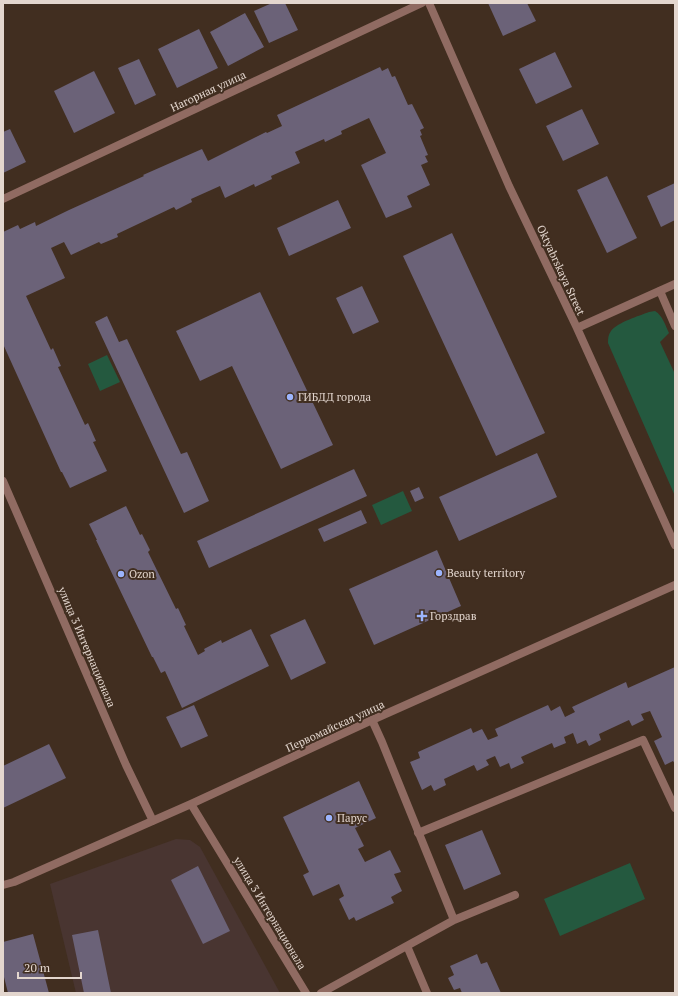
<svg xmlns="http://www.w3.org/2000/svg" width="678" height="996" viewBox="0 0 678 996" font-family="'PT Serif',serif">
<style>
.industrial{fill:#493531}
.green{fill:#24593f}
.building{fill:#6b6278}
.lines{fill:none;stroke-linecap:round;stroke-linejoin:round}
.service{stroke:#906b62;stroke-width:8}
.minor{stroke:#906b62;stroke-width:8}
.tertiary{stroke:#906b62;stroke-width:8}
.poi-dot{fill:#9cb4fd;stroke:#412e20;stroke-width:1.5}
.labels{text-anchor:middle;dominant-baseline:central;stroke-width:4;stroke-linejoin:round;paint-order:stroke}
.street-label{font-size:11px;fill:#e3d6ce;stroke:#412e20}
.poi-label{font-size:11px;fill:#e3d6ce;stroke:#412e20;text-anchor:start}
</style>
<rect width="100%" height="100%" fill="#412e20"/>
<path class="industrial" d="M 176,839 L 190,840 L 200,847 L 280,993 L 76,993 L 50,884 Z"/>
<path class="green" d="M 655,311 C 663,316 665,325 669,333 L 660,342 L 675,374 L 675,496 L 608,343 C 608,339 608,335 611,331 C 618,322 639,316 649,312 Z
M 107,355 L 120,382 L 100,391 L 88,364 Z
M 403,491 L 412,511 L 381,525 L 372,505 Z
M 630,863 L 645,899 L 560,936 L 544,899 Z"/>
<path class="building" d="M 272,3 L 285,3 L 298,30 L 269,43 L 254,11 Z
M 488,3 L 527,3 L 536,21 L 503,36 Z
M 245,13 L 264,47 L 228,66 L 210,32 Z
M 199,29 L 218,68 L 177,88 L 158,49 Z
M 555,52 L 572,87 L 536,104 L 519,69 Z
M 139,59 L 156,95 L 135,105 L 118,68 Z
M 380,67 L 382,71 L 388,68 L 392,77 L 395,76 L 408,105 L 412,104 L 424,128 L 420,130 L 422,135 L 420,136 L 428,155 L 425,156 L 428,162 L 421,165 L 430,185 L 407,196 L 412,207 L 386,218 L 361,165 L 386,153 L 369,118 L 341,131 L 342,134 L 325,142 L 324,139 L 295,152 L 300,163 L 271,176 L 272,179 L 255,187 L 254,184 L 225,198 L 220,186 L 191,199 L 192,202 L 176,210 L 174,207 L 117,234 L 118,237 L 101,244 L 99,242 L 71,255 L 64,242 L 51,248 L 65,278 L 26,296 L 51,350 L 53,348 L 61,366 L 58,367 L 85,425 L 88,423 L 96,441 L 93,442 L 107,471 L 70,488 L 62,472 L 61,472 L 3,344 L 3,232 L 18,225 L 20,229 L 35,222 L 36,226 L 69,210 L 144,176 L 143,175 L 202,149 L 208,161 L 266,132 L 267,133 L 282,126 L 277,115 Z
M 94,71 L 115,113 L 74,133 L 54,91 Z
M 582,109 L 599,144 L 563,161 L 546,126 Z
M 10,129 L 26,162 L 3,173 L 3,132 Z
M 607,176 L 637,238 L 607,253 L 577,190 Z
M 675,183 L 675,220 L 661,227 L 647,196 Z
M 338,200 L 351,228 L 289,256 L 277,228 Z
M 452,233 L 545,433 L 496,456 L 403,256 Z
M 362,286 L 379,322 L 353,334 L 336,298 Z
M 260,292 L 333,445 L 281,469 L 232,366 L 200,381 L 176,331 Z
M 107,316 L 119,342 L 127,339 L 181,454 L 187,452 L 209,501 L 184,513 L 95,322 Z
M 537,453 L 557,497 L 459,541 L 439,497 Z
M 354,469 L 367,496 L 209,568 L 197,541 Z
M 419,487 L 424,498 L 415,502 L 410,491 Z
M 126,506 L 140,535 L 142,534 L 150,550 L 148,552 L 176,609 L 178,608 L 186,625 L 184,626 L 198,655 L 205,651 L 204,649 L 221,640 L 222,643 L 251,629 L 269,666 L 182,708 L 165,671 L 161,673 L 153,657 L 152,657 L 96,540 L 97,540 L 89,524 Z
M 361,510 L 367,523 L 324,542 L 318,529 Z
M 437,550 L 461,606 L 374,645 L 349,589 Z
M 305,619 L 326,663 L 291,680 L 270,635 Z
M 675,667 L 675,764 L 673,761 L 665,765 L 654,741 L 662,737 L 650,711 L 641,714 L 644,720 L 632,726 L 629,720 L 599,734 L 601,740 L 589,746 L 586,740 L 577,744 L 573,733 L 564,737 L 566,743 L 554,748 L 552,743 L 521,757 L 524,763 L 511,769 L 509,763 L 500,767 L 495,756 L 486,760 L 489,765 L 477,771 L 474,765 L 444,779 L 446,785 L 434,791 L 431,785 L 422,790 L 410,762 L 420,758 L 418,752 L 471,728 L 473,733 L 482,729 L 488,740 L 498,736 L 495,729 L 548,705 L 551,711 L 560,706 L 565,717 L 575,712 L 572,707 L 626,682 L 628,688 Z
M 194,705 L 208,736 L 181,748 L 166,717 Z
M 49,744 L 66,778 L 3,808 L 3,766 Z
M 359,781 L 376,818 L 355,828 L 364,846 L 358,849 L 365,862 L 390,850 L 401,872 L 394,874 L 402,891 L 391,897 L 394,903 L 356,921 L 354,917 L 349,920 L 339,899 L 344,896 L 339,884 L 313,896 L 303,875 L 309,872 L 283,817 Z
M 482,830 L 501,874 L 464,890 L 445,845 Z
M 198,866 L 230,931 L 203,944 L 171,880 Z
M 98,930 L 111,993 L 84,993 L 72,935 Z
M 33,934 L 49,993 L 8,993 L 3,973 L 3,942 Z
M 477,954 L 481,964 L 487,962 L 501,993 L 462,993 L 460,988 L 454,990 L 448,978 L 454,975 L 450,966 Z"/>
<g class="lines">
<path class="service" d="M 660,291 L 675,326
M 418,833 L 643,740 L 675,808
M 454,920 L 515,895
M 407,946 L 427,993
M 321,993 L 454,920 L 382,742 L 372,720"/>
<path class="minor" d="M 3,199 L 422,3
M 3,481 L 126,765 L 153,821
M 191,804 L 306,993
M 3,885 L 14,882 L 191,804 L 372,720 L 675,585"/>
<path class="tertiary" d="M 429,3 L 509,186 L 577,328 L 675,545
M 577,328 L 675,284"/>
</g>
<g class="poi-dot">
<circle cx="290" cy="397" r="4"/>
<circle cx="439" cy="573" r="4"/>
<circle cx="121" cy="574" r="4"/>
<path d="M420 610h4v4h4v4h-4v4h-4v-4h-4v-4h4z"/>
<circle cx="329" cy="818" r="4"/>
</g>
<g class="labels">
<g class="street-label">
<text transform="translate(208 91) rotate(-25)">Нагорная улица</text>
<text transform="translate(561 270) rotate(65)">Oktyabrskaya Street</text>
<text transform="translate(87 647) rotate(67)">улица 3 Интернационала</text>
<text transform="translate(335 726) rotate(-25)">Первомайская улица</text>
<text transform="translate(270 913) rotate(59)">улица 3 Интернационала</text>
</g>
<g class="poi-label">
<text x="298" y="397">ГИБДД города</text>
<text x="447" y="573">Beauty territory</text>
<text x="129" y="574">Ozon</text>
<text x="430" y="616">Горздрав</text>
<text x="337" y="818">Парус</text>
</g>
</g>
<rect width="678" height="996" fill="none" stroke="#e3d6ce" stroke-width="8"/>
<path d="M18 972v6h63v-6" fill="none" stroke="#e3d6ce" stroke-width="2"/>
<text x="24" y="972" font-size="12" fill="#e3d6ce" stroke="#412e20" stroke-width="3" paint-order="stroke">20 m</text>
</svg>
